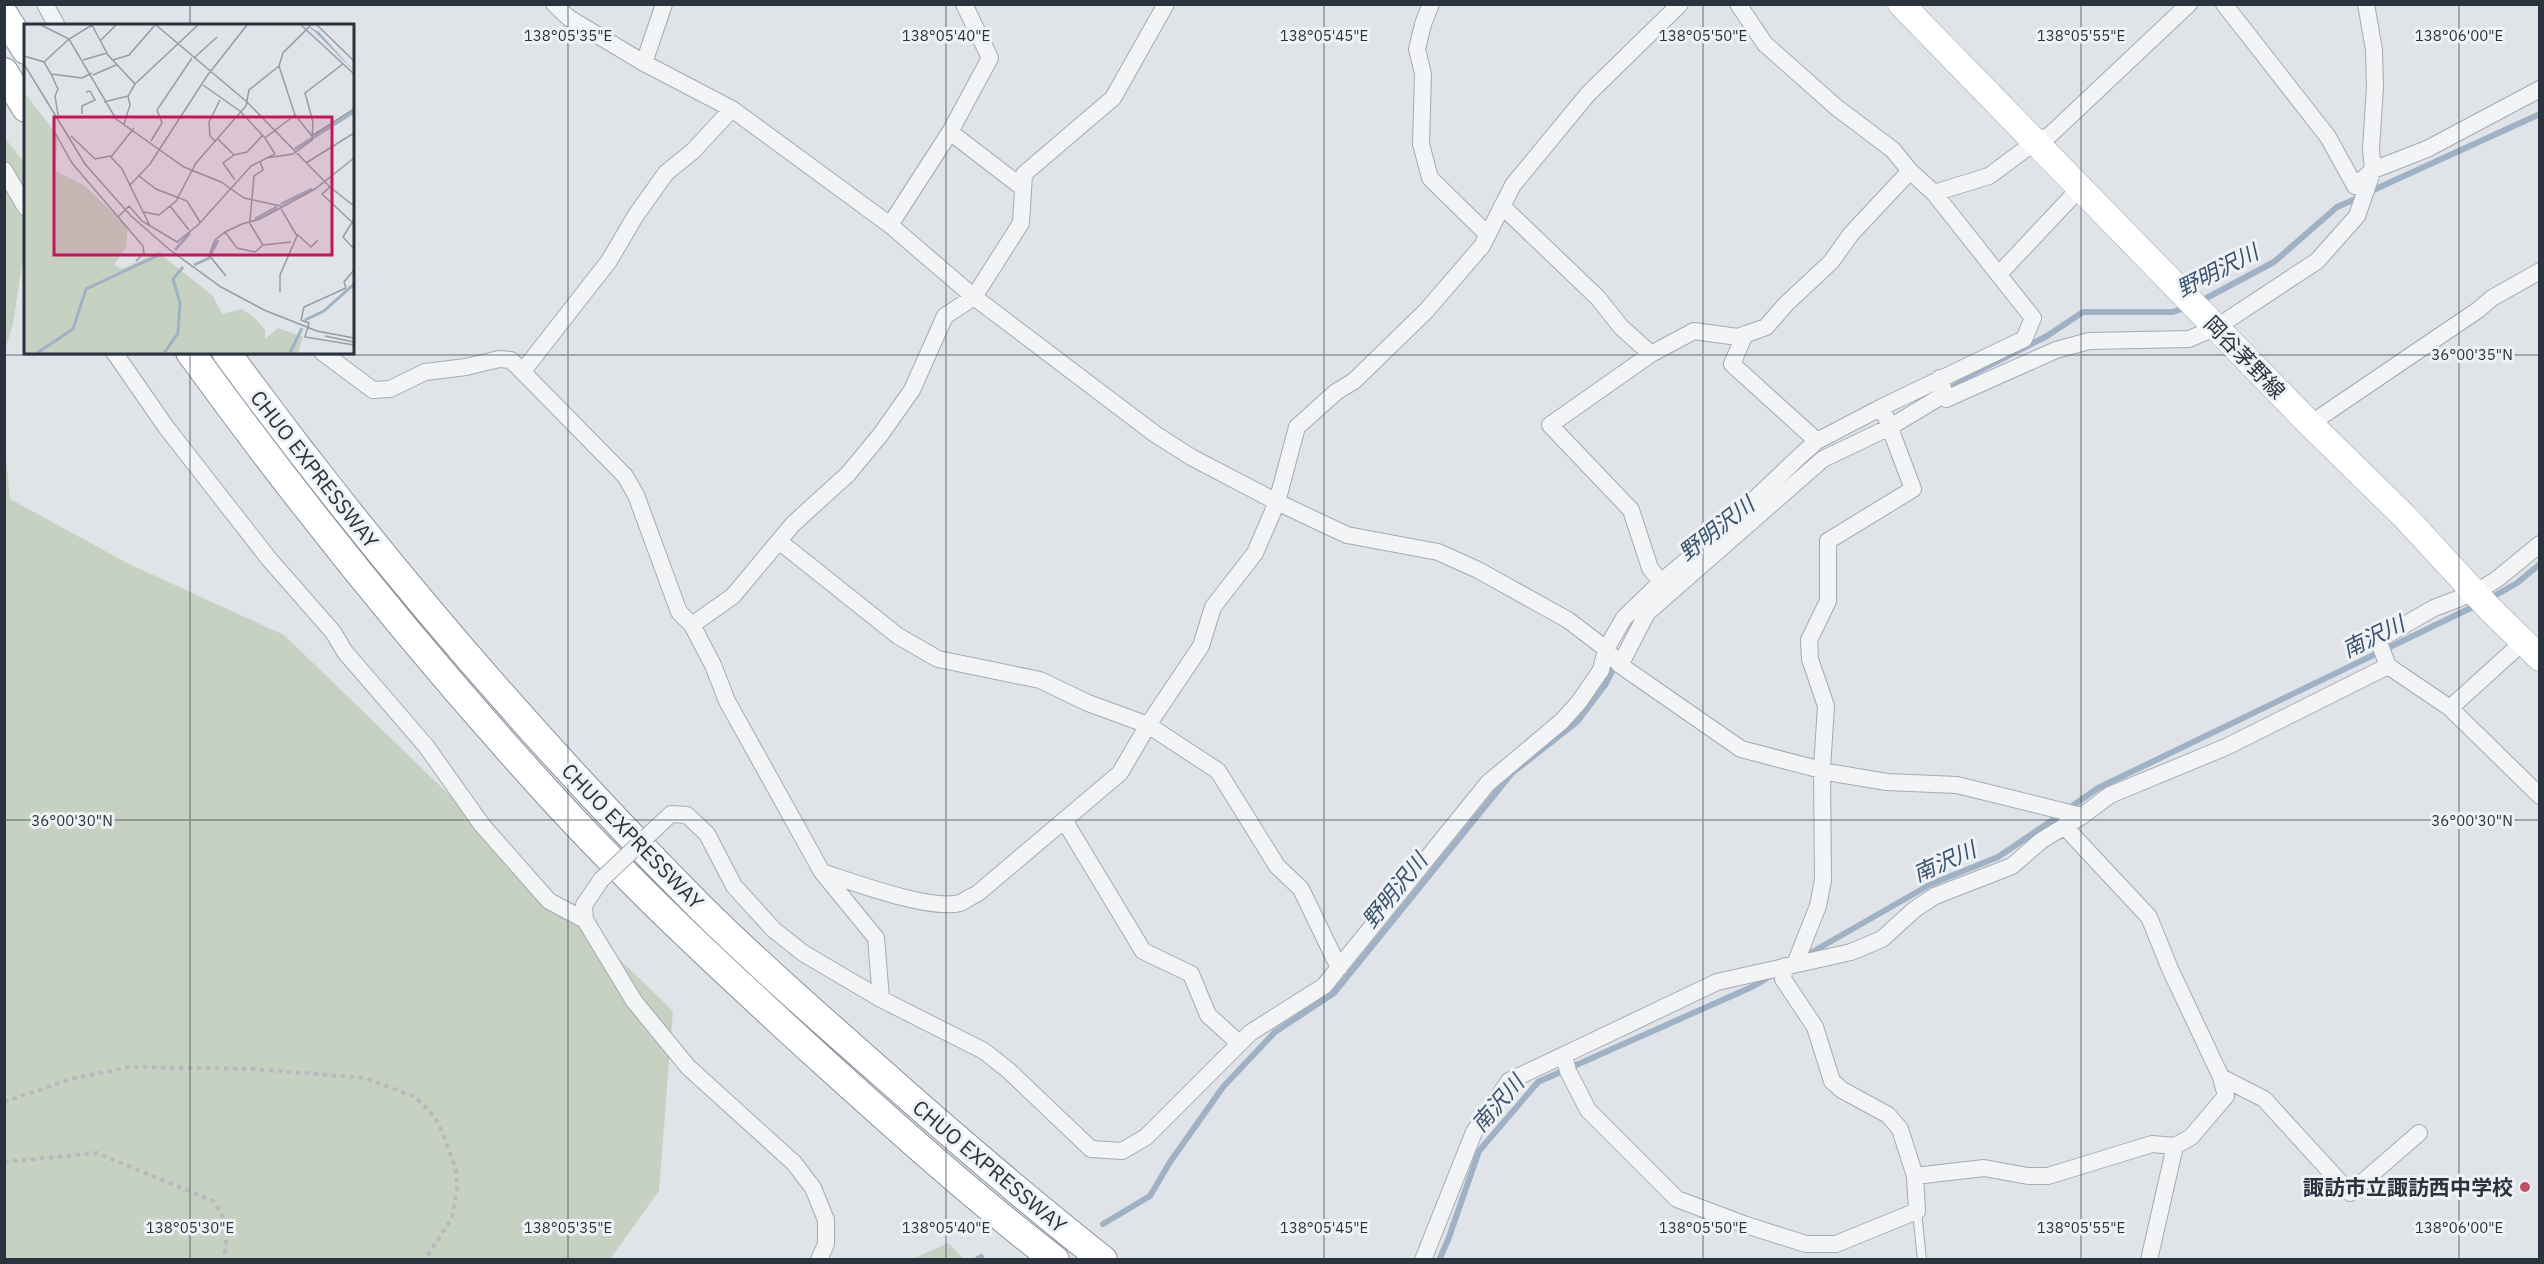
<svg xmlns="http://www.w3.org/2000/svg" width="2544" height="1264" viewBox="0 0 2544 1264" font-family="'IBM Plex Sans','Noto Sans JP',sans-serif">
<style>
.green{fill:#c6d1c2}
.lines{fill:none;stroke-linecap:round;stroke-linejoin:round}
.stream{stroke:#9fb1c4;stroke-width:6}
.service-casing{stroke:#a6aab1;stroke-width:10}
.minor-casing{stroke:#a6aab1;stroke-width:18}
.primary-casing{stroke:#a1a8b2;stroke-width:27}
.motorway-casing{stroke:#89919d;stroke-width:30}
.path{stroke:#b6babe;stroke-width:4;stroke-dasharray:4.5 4.5;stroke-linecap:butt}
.service{stroke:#f2f4f6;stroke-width:8}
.minor{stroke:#f2f4f6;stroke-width:16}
.primary{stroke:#fff;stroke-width:26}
.motorway{stroke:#fff;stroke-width:28}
.minor-bridge-casing{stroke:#a6aab1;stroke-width:18;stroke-linecap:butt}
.minor-bridge{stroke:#f2f4f6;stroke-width:16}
.ticks{fill:none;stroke:#2a323d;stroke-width:1.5;stroke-opacity:0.45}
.poi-dot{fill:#c05264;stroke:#eff2f5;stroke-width:2}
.labels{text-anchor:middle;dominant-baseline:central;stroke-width:6;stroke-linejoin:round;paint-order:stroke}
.street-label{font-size:21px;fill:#2a323d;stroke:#eff2f5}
.poi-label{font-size:21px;font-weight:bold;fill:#2a323d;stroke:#eff2f5;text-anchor:end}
.water-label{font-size:22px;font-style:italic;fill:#39516d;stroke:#eff2f5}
.inset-river{fill:none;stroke:#9fb1c4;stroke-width:3}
.inset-road{fill:none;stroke:#979ca4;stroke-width:1.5}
.view{fill:#c2185b;fill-opacity:0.15;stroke:#c2185b;stroke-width:3}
.inset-edge{fill:none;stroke:#2a323d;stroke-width:3}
.ticks-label{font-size:15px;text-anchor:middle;fill:#2a323d;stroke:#eff2f5;stroke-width:6;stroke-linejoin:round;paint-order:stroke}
</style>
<rect width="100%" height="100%" fill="#e0e3e8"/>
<path class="green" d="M 5,138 L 26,165 L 25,244 L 13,324 L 5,350 Z
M 4,440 L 10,499 L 127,563 L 284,635 L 673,1011 L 659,1191 L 610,1259 L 5,1259 Z
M 948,1243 L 964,1259 L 913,1259 Z"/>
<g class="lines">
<path class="stream" d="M 2369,192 L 2540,114
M 2199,302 L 2274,262 L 2337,207 L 2360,197
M 1949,390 L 1972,374 L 2047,336 L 2083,312 L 2173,312 L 2187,307
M 2489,599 L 2517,583 L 2540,564
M 2068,809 L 2098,788 L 2477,605
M 1807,955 L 1931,884 L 1998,857 L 2060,815
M 1103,1224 L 1150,1196 L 1170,1162 L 1223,1087 L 1275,1032 L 1334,993 L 1512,773 L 1577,722 L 1605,685 L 1617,662
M 977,1260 L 981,1257
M 1439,1260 L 1448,1240 L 1479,1151 L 1538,1082 L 1754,986 L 1772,975"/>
<defs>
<path id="service" d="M 1917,1211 L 1922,1260"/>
<path id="minor" d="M 45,4 L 57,26
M 554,4 L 569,18 L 644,63 L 732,109 L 890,225 L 974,297 L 1155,434 L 1191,457 L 1277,502 L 1347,535 L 1438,552 L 1478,570 L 1568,620 L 1606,649 L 1620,665 L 1741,749 L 1833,773 L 1887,782 L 1957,785 L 2082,816
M 1431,4 L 1423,24 L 1417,49 L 1423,74 L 1421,144 L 1430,178 L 1487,234
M 1738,4 L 1765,44 L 1836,107 L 1893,150 L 1910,171 L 1934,193
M 2224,4 L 2328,137 L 2355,186 L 2373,170 L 2427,149 L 2540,89
M 644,63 L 664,4
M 950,132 L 1023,188
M 4,170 L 26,208
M 1502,206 L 1598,298 L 1621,327 L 1651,354 L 1694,331 L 1738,337 L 1766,327 L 1786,304 L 1831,262 L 1851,234 L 1910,171
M 890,225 L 950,132 L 990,58 L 964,4
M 2000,273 L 2080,188
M 1745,334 L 1732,364 L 1817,441
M 114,352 L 166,427 L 269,559 L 333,632 L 345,652 L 426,746 L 482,825 L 549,901 L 585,920 L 634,1001 L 688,1067 L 794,1163 L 813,1188 L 826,1220 L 826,1244 L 819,1260
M 322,352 L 373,390 L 390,389 L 425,372 L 466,367 L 499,359 L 511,360 L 625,476 L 636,495 L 679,612 L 692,625 L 713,665 L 727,701 L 822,872 L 876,938 L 881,999
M 1651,354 L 1550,425 L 1631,510 L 1650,568 L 1661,582
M 523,371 L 609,261 L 636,215 L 666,173 L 693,151 L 732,109
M 1940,378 L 1946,399 L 2056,350 L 2089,341 L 2189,339 L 2217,327 L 2317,261 L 2357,216 L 2373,170 L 2371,149 L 2375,87 L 2374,50 L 2366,4
M 2310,424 L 2478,310 L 2492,298 L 2540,271
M 780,542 L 898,636 L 938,659 L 1040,680 L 1088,703 L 1148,725 L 1218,771 L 1277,866 L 1301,889 L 1339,968
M 692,625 L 733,596 L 793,524 L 848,474 L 881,434 L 912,390 L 945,316 L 974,297 L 1021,223 L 1024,174 L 1113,98 L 1166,4
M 2523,642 L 2450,708 L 2540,796
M 1620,665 L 1647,613 L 1823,459 L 1890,427 L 1945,394
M 2388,666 L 2450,708
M 1064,820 L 1143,951 L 1191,974 L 1208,1015 L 1239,1043
M 657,827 L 671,814 L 687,815 L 707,834 L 734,886 L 774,930 L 803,953 L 881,999 L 984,1051 L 1008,1070 L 1091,1149 L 1122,1151 L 1146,1137 L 1250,1033 L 1324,986 L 1488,783 L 1562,721 L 1579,702 L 1601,670 L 1606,649 L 1624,618 L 1661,582 L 1717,535 L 1801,455 L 1817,441 L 1882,407 L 2024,339 L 2033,318 L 1934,193 L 1989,176 L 2035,142 L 2050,135 L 2189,4
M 822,872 C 853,882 930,911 960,903 C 965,901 971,896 977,894 L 1120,773 L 1148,725 L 1201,646 L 1213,607 L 1255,553 L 1277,502 L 1297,427 L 1336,392 L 1354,381 L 1426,311 L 1482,246 L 1513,185 L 1588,94 L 1680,4
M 585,920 L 584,905 L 601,880
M 1795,964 L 1818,906 L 1823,880 L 1822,768 L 1826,706 L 1810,659 L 1809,640 L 1828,601 L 1828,541 L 1913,489 L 1882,407
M 1785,966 L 1783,979 L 1815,1027 L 1832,1081 L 1842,1090 L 1888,1115 L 1900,1129 L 1915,1176 L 1917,1211 L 1836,1244 L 1806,1244 L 1746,1225 L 1677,1199 L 1588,1110 L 1568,1071 L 1564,1055 L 1717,982 L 1851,952 L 1882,939 L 1915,909 L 1935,896 L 2012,866 L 2042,840 L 2082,816 L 2110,795 L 2226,747 L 2388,666 L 2378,640 L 2434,608 L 2476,592 L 2496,580 L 2540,544
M 2221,1077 L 2264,1099 L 2350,1193 L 2419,1133
M 1915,1176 L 1984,1168 L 2028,1176 L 2048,1176 L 2152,1144 L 2175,1146 L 2191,1137 L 2226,1096 L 2221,1077 L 2170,969 L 2149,917 L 2064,826
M 1423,1260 L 1474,1132 L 1509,1081 L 1564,1055
M 2149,1260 L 2175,1146"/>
<path id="primary" d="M 1901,4 L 2310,424 L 2404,516 L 2490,609 L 2540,658"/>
<path id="motorway" d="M 4,15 L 26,50
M 4,72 L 26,108
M 190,352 C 304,509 426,660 557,803 C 641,894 733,979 824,1062 C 899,1130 975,1198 1055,1260
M 226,352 C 370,549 529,735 701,908 C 757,963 816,1015 875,1067 C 949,1133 1025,1198 1103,1260"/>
</defs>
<use href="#service" class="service-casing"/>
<use href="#minor" class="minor-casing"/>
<use href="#primary" class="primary-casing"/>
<use href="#motorway" class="motorway-casing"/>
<path class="path" d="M 4,1102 L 71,1079 L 129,1067 L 254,1069 L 365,1078 L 415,1097 L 434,1116 L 443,1134 L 456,1169 L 457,1189 L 452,1218 L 428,1255 L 421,1260
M 4,1162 L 97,1153 L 213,1201 C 229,1222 227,1234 224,1260"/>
<use href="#service" class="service"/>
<use href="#minor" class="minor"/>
<use href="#primary" class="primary"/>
<use href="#motorway" class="motorway"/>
<defs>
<path id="minor-bridge" d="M 601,880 L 657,827"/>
</defs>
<use href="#minor-bridge" class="minor-bridge-casing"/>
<use href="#minor-bridge" class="minor-bridge"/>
</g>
<path class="ticks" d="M 190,4 L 190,26M 568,4 L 568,1260M 946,4 L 946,1260M 1324,4 L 1324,1260M 1703,4 L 1703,1260M 2081,4 L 2081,1260M 2459,4 L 2459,1260M 190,352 L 190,1260M 4,355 L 2540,355M 4,820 L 2540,820"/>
<circle class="poi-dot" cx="2525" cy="1187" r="6"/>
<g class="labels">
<g class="street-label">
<text transform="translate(2245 357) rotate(46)">岡谷茅野線</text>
<text transform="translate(315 469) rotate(52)">CHUO EXPRESSWAY</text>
<text transform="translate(633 836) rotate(46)">CHUO EXPRESSWAY</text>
<text transform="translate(990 1166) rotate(40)">CHUO EXPRESSWAY</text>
</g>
<g class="poi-label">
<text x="2513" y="1187">諏訪市立諏訪西中学校</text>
</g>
<g class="water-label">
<text transform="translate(2217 270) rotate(-27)">野明沢川</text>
<text transform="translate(1716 528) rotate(-38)">野明沢川</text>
<text transform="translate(2373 636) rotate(-26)">南沢川</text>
<text transform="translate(1944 861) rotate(-24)">南沢川</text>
<text transform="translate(1394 890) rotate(-51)">野明沢川</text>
<text transform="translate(1497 1103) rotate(-49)">南沢川</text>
</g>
</g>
<g transform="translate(24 24)">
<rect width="330" height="330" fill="#e0e3e8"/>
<path d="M 0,68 L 34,112 L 31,147 L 61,162 L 104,203 L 102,223 L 90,241 L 98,245 L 134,228 L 189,272 L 198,290 L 218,285 L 231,294 L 241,306 L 241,315 L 254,304 L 279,313 L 274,329 L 0,329 Z" fill="#c6d1c2"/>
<path d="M 282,1 L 295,8 L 330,47 L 290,7 Z" fill="#9fb1c4"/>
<path class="inset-river" d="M 271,125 L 330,88M 257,180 L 288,165M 231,195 L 253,183M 151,226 L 166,209M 170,241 L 185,234 L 194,216M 300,287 L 330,260M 281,296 L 300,287M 13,329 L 49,305 L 62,265 L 137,230M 140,329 L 154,309 L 156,279 L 149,255 L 159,243M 266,329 L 278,304"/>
<path class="inset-road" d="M 17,1 L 45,15 L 92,95 L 160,143 L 197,158 L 220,174 L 257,182M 68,1 L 84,31 L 111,60M 132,1 L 223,78 L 306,163 L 330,182M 277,1 L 330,50M 287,1 L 259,29 L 255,42 L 271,91 L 288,112M 293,1 L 330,37M 77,16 L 92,1M 0,32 L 20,38 L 27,50 L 34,65 L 31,72 L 34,91M 170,34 L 193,13M 59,36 L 83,29M 89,36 L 105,31 L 131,1M 20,38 L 45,15 L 68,1M 0,40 L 61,140 L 107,192 L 146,226 L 197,263 L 240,286 L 293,307 L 330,314M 27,50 L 58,54 L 68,49M 69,51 L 92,41M 179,61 L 216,87 L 241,114M 80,78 L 104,72M 58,90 L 58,82 L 71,76 L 66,67 L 62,68M 100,100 L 106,81 L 104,72 L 111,60 L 174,1M 30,107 L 48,139 L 119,222 L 120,229 L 112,237M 289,111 L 330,85M 47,112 L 71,135 L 86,132 L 98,145 L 126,202M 194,115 L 210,131 L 223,128 L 239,111M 127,117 L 138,99 L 133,86 L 168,34M 192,118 L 186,112 L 185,98 L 196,76M 210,131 L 199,139 L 211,156M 87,133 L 110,104M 242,134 L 269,130 L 288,116 L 289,98 L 281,69 L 319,40M 282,139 L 330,109M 115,152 L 132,165 L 163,177 L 176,198M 106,161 L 126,140 L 183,52 L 223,1M 306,163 L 298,170 L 330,200M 146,182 L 165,206M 256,183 L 273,212 L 256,251 L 256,268M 120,188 L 135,191 L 152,177 L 172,139 L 222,82 L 225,66 L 255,42M 94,193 L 105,182 L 118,197 L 153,218 L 175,200 L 227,142 L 251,130 L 241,114 L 271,91M 330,195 L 319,213 L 330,225M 226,197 L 230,152 L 239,146 L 236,137M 225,198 L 239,221 L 231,228 L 213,224 L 201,208 L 218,200 L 236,195 L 291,165 L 330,134M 201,208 L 191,216 L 185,231 L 202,252M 273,210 L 287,223 L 294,216M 239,221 L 267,218M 322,264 L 280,283 L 277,296 L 285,299 L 281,313 L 330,321M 322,264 L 320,258 L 330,246M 301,312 L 330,318"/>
<path class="view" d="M 30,93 L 308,93 L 308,231 L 30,231 Z"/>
<rect width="330" height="330" class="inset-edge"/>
</g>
<g class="ticks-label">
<text x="568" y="41">138°05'35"E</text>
<text x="946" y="41">138°05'40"E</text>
<text x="1324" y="41">138°05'45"E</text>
<text x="1703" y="41">138°05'50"E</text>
<text x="2081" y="41">138°05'55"E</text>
<text x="2459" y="41">138°06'00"E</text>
<text x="2472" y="360">36°00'35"N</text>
<text x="72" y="826">36°00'30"N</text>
<text x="2472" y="826">36°00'30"N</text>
<text x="190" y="1233">138°05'30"E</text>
<text x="568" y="1233">138°05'35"E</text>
<text x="946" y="1233">138°05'40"E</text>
<text x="1324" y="1233">138°05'45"E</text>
<text x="1703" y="1233">138°05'50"E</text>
<text x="2081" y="1233">138°05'55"E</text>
<text x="2459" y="1233">138°06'00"E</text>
</g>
<rect width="2544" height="1264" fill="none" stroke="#2a323d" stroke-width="12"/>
</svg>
